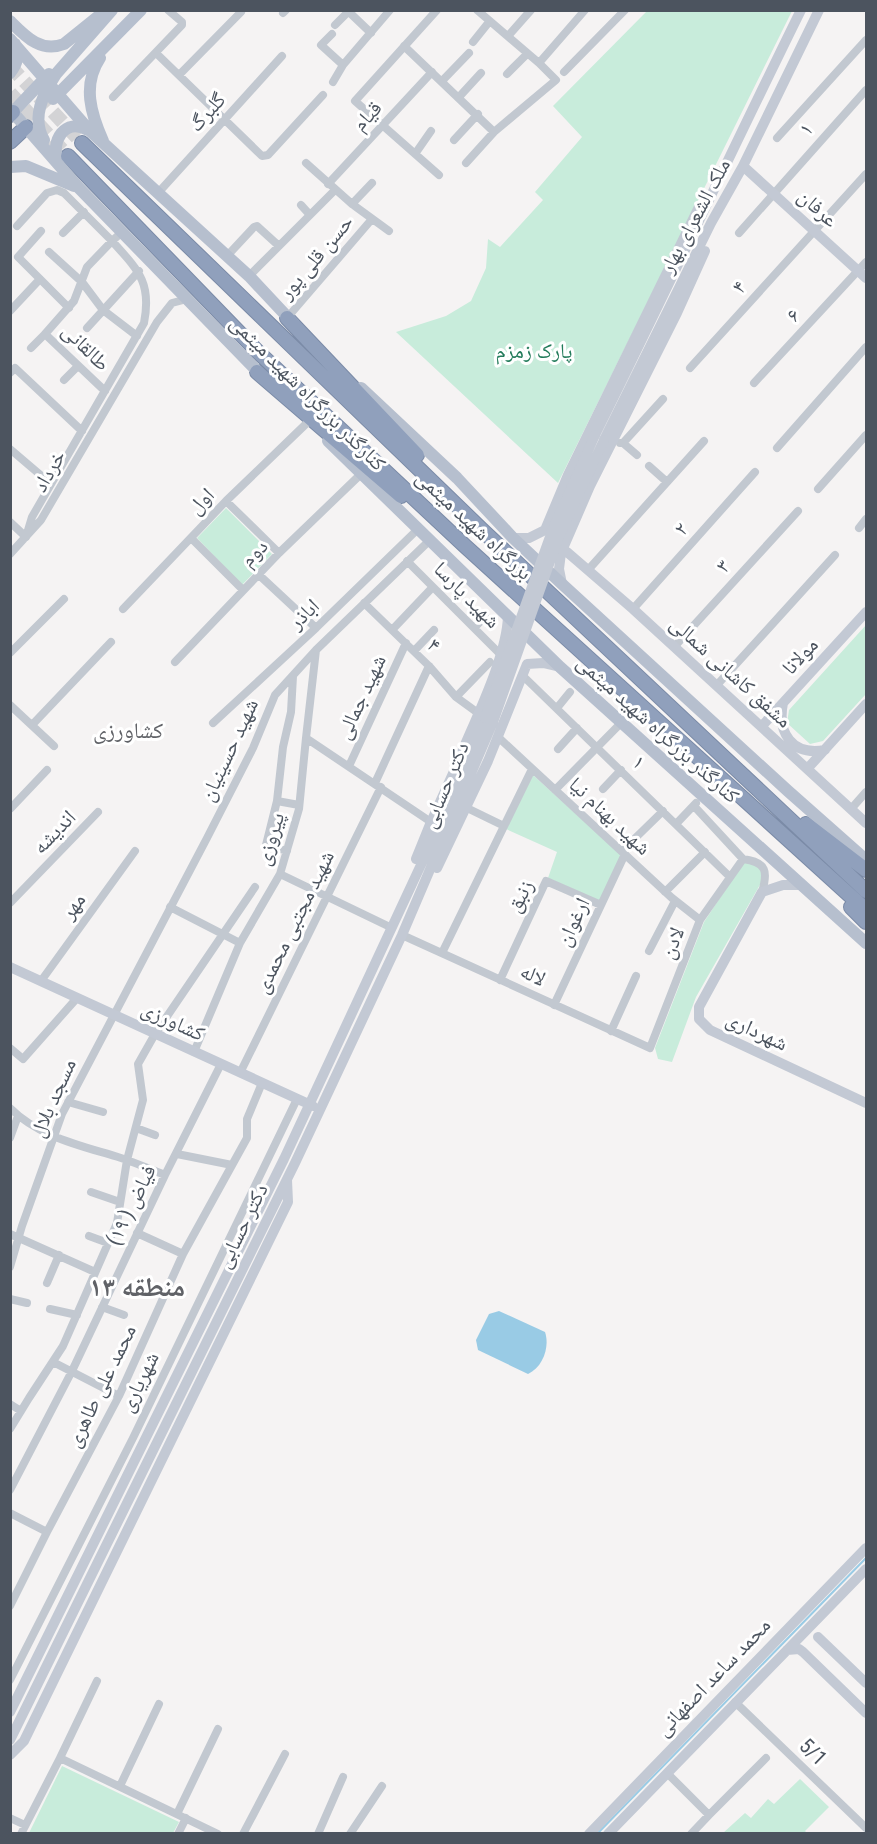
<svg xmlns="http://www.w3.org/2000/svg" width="877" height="1844" viewBox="0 0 877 1844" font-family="'Roboto Condensed','Noto Naskh Arabic',sans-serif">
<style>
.green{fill:#c8ecdb}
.water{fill:#99cbe5}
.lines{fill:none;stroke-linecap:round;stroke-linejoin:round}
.stream{stroke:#99cbe5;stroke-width:2}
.highway-tunnel{stroke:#d3d3d5;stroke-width:14;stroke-dasharray:14 7;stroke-linecap:butt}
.highway-casing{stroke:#7b8ba7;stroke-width:16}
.street{stroke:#c2c8d0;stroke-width:8}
.secondary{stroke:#c3c9d4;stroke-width:10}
.primary{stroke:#b6bfce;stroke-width:12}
.highway{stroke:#90a0bc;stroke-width:14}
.secondary-bridge{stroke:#c3c9d4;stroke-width:10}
.labels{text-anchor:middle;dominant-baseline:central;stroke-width:6;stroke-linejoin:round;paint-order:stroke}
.street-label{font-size:21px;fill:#4c545f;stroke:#fff}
.park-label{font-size:21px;fill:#227b5a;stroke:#fff}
.neighbourhood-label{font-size:22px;fill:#606267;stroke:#fff}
.district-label{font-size:27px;font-weight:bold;fill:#606267;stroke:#fff}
</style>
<rect width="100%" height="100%" fill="#f5f3f3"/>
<path class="green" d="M 647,11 L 792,11 L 558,483 L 396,332 L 446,316 L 471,301 L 486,268 L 488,239 L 500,247 L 543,200 L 535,192 L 582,137 L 553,106 Z
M 226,508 L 272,554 L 242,585 L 197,538 Z
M 866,625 L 866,694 L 823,741 L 810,744 L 787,723 L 789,710 Z
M 533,775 L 621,855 L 600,901 L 548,878 L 557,852 L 506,829 Z
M 751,862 L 762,868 L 765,876 L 696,997 L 672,1062 L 658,1059 L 655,1048 L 704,922 L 743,863 Z
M 62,1766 L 179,1822 L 173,1833 L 29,1833 Z
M 800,1779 L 829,1807 L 805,1831 L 807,1833 L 723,1833 L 745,1813 L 751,1818 L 768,1799 L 774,1804 Z"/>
<path class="water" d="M 499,1311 L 545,1332 C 550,1347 543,1367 528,1374 L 478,1350 L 476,1340 L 489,1314 Z"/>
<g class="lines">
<path class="stream" d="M 597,1834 L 866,1558"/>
<path class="highway-tunnel" d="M 10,66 L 82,143
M 10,93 L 68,156"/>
<defs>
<path id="highway" d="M 10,115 L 13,112
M 10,142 L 26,127
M 82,143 L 481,529 L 866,891
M 68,156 L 258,352 L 465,546 L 866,910
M 287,318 L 417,455
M 257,372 L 401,496
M 806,824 L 866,870
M 851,907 L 866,922"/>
</defs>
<use href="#highway" class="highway-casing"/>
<path class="street" d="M 437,10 L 355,101 L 439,175
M 349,12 L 371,33
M 283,13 L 286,10
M 335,25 L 350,10
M 332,34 L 321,45 L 343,65
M 508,36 L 531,10
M 473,42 L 489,22
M 404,46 L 494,132
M 156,53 L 262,156 L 268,155 L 323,95
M 539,63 L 585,10
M 564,72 L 625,10
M 507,74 L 527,54
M 179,75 L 241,12
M 442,81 L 469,53
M 333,82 L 343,65 L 390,10
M 113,97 L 182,25 L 182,22 L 168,10
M 459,97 L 481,73
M 777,138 L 866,40
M 454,140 L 478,114
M 415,154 L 431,131
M 306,163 L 352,204 L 389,231
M 466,163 L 494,132 L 556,80 L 539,63 L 477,10
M 328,184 L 432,72
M 158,193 L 282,56
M 352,204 L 372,183
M 301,205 L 310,215
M 17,226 L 47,193 L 57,190 L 64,193 L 112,241 L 87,267 L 74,301 L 45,334 L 105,391
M 41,231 L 18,257 L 69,308
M 63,233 L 84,212
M 739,233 L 866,90
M 49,252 L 82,282 L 103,310 L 137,336
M 227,256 L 254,227 L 257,226 L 279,246
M 249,276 L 335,190
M 10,311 L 40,279
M 287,318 L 372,219
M 87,328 L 139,271
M 31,348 L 45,334
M 690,368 L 866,174
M 10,373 L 15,368 L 82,431
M 64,380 L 78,366
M 754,383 L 866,262
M 620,443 L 623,443 L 637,455
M 623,443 L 663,399
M 777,448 L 866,347
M 10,449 L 51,484
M 649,466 L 667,482
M 818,489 L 866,435
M 226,501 L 279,553
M 10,522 L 26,537
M 859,528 L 866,519
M 26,537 L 32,517 L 144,323 C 152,282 138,270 112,241 L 121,233
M 191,538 L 243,590
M 10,554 L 41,520 L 157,322 L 172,303 L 187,299
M 407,561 L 501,655
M 588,570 L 704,441
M 258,574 L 316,628
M 364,603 L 429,666 L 456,697 L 478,713
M 123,609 L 226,501 L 308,422
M 633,609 L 755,472
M 474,628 L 485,617
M 392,630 L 430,590
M 675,646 L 798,511
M 316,650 L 306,738 L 431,822
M 414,651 L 434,630
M 10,653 L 64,599
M 175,662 L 279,553 L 362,473
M 522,675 L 730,877
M 717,685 L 835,555
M 456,697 L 490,662
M 10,705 L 54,746
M 557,708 L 570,692
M 213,723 L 316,628 L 418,529
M 32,725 L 111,642
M 498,737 L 672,898 L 700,920
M 558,749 L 577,728
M 349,766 L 406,643
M 375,783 L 429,666
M 603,789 L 621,770
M 555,790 L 621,723
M 277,801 L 299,805
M 694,806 L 743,859 C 767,862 768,872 762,892
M 467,808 L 504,826
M 10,809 L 47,770
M 851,809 L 866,792
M 676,824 L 696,803
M 287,851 L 266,845 L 277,801 L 283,747 L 291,712 L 293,676
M 622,851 L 663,811
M 280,874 L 390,927
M 665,892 L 705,852
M 10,903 L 98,812
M 170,907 L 240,943 L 280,874 L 299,809 L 306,738
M 402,935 L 650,1048 L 700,920 L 743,859
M 649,951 L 675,901
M 442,953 L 532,769
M 500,980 L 546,881 L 601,905
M 41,981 L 135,851
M 554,1005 L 625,854
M 611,1031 L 636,976
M 10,1048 L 23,1059 L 77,998
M 194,1052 L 240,943
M 240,1073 L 381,787
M 68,1102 L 103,1112
M 10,1108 C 40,1138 83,1146 121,1158 C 136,1163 150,1169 165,1175
M 136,1128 L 155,1135
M 10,1138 L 18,1116
M 177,1154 L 232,1165
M 91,1192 L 120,1202
M 137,1233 L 183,1254
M 10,1234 L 95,1272
M 89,1236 L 108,1243
M 10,1267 L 22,1226 L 62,1114 L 207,838 L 253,748 L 275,695 L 316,650 L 430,540
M 47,1283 L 59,1255
M 10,1299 L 27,1303
M 102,1307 L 124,1315
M 50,1309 L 77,1315
M 53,1362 L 119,1396
M 10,1404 L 21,1411
M 10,1429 L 29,1398 L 63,1346 L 117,1223 L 127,1160 L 143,1100 L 138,1064 L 155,1034 L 255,887
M 10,1490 L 72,1371 L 165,1175 L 221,1064
M 10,1513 L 47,1532
M 10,1606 L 47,1532 L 119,1396 L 183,1254 L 247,1138 L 247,1119 L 262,1083
M 10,1680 L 133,1438 L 297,1099
M 735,1702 L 866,1828
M 60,1758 L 97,1681
M 667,1773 L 709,1815 L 691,1834
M 120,1786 L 159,1704
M 177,1814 L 218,1729
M 709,1815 L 766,1758
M 10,1818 L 25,1825
M 21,1834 L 60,1758 L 218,1834
M 178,1834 L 186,1818
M 243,1834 L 285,1754
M 318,1834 L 343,1777
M 350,1834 L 382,1786"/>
<path class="secondary" d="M 743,166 L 866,278
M 595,435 C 665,294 731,152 801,10
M 604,440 L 711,223 L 743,166 L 819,10
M 513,538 L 529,538 L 545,530 L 568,475 L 699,207
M 567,552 L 633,609 L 866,823
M 562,584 L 559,569 L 561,553 L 590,486 L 677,313 L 705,251
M 783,703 C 777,733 792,756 825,750
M 762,726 L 866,612
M 461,754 C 477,716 507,655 508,616
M 808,768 L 866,704
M 416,859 L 431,822 L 455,769
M 437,868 L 488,761 L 527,664 L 543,663 L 560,667
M 801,885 L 783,885 L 762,892 L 699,1007 L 699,1019 L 710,1030 L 866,1103
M 10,967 L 313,1106
M 818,1637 L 866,1683
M 787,1650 L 799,1649 L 803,1652 L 866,1713
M 10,1712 L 284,1159 L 433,839 L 485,718
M 10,1740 L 295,1163 L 402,935 L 493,722
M 10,1755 L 24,1741 L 288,1202 L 287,1180
M 589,1834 L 866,1548
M 608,1834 L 866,1569"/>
<path class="primary" d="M 10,21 C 26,37 41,53 64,44 L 105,11
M 10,39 L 89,130 L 249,276 L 294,324
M 100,58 C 82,85 91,114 103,141
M 10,73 C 18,63 19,55 15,44
M 53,99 L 141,10
M 10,109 L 79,188 L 264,378
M 13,112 L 49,74
M 44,140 C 31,118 43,94 56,74 L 112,10
M 58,162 C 50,141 65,117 88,130
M 10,167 L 26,166 L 74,186
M 361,388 L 457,478 L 513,538 L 562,584 L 788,791 L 866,860
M 328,441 L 560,667 L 866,943"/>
<use href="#highway" class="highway"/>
<path class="secondary-bridge" d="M 485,718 L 551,534 L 595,435
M 493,722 L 558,539 L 604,440"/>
</g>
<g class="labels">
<g class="street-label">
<text transform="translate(207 112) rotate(-48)">گلبرگ</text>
<text transform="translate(367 116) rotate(-47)">قیام</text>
<text transform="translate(806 129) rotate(-48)">۱</text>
<text transform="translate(818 208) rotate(42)">عرفان</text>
<text transform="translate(695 216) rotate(-62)">ملک الشعرای بهار</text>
<text transform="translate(316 257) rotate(-50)">حسن قلی پور</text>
<text transform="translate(739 287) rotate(-48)">۴</text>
<text transform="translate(793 315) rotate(-47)">۶</text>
<text transform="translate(86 347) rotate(45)">طالقانی</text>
<text transform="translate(308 393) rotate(45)">کنارگذر بزرگراه شهید میثمی</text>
<text transform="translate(49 471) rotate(-60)">خرداد</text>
<text transform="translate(201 501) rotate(-46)">اول</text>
<text transform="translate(474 525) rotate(43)">بزرگراه شهید میثمی</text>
<text transform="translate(681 529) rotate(-48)">۲</text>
<text transform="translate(254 553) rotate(-46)">دوم</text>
<text transform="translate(723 566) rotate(-48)">۳</text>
<text transform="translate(467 595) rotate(45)">شهید پارسا</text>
<text transform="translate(304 614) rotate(-44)">اباذر</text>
<text transform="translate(434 645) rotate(45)">۴</text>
<text transform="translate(800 656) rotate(-47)">مولانا</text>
<text transform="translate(731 672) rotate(42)">مشفق کاشانی شمالی</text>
<text transform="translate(361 697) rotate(-65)">شهید جمالی</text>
<text transform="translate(658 729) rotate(42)">کنارگذر بزرگراه شهید میثمی</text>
<text transform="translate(229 750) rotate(-65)">شهید حسینیان</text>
<text transform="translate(639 762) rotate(44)">۱</text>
<text transform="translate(445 785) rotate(-67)">دکتر حسابی</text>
<text transform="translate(610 816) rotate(43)">شهید بهنام نیا</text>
<text transform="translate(54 832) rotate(-46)">اندیشه</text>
<text transform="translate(270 839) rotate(-73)">پیروزی</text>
<text transform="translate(520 896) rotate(-62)">زنبق</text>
<text transform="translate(73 906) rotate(-54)">مهر</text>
<text transform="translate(294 922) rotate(-64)">شهید مجتبی محمدی</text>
<text transform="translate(573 922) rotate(-65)">ارغوان</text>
<text transform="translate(672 943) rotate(-68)">لادن</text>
<text transform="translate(533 975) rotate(25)">لاله</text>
<text transform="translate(173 1021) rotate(25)">کشاورزی</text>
<text transform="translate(757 1031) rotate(25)">شهرداری</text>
<text transform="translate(53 1098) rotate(-66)">مسجد بلال</text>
<text transform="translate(131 1205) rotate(-64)">فیاض ( ۱۹)</text>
<text transform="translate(242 1226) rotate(-64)">دکتر حسابی</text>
<text transform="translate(139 1382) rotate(-64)">شهریاری</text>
<text transform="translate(101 1386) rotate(-64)">محمد علی طاهری</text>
<text transform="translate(713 1677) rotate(-46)">محمد ساعد اصفهانی</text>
<text transform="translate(813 1752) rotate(44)">5/1</text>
</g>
<g class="park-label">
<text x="534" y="351">پارک زمزم</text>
</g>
<g class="neighbourhood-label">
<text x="128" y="730">کشاورزی</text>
</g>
<g class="district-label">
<text x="137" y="1287">منطقه ۱۳</text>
</g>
</g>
<rect width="877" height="1844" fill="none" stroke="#4c545f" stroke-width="24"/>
</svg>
